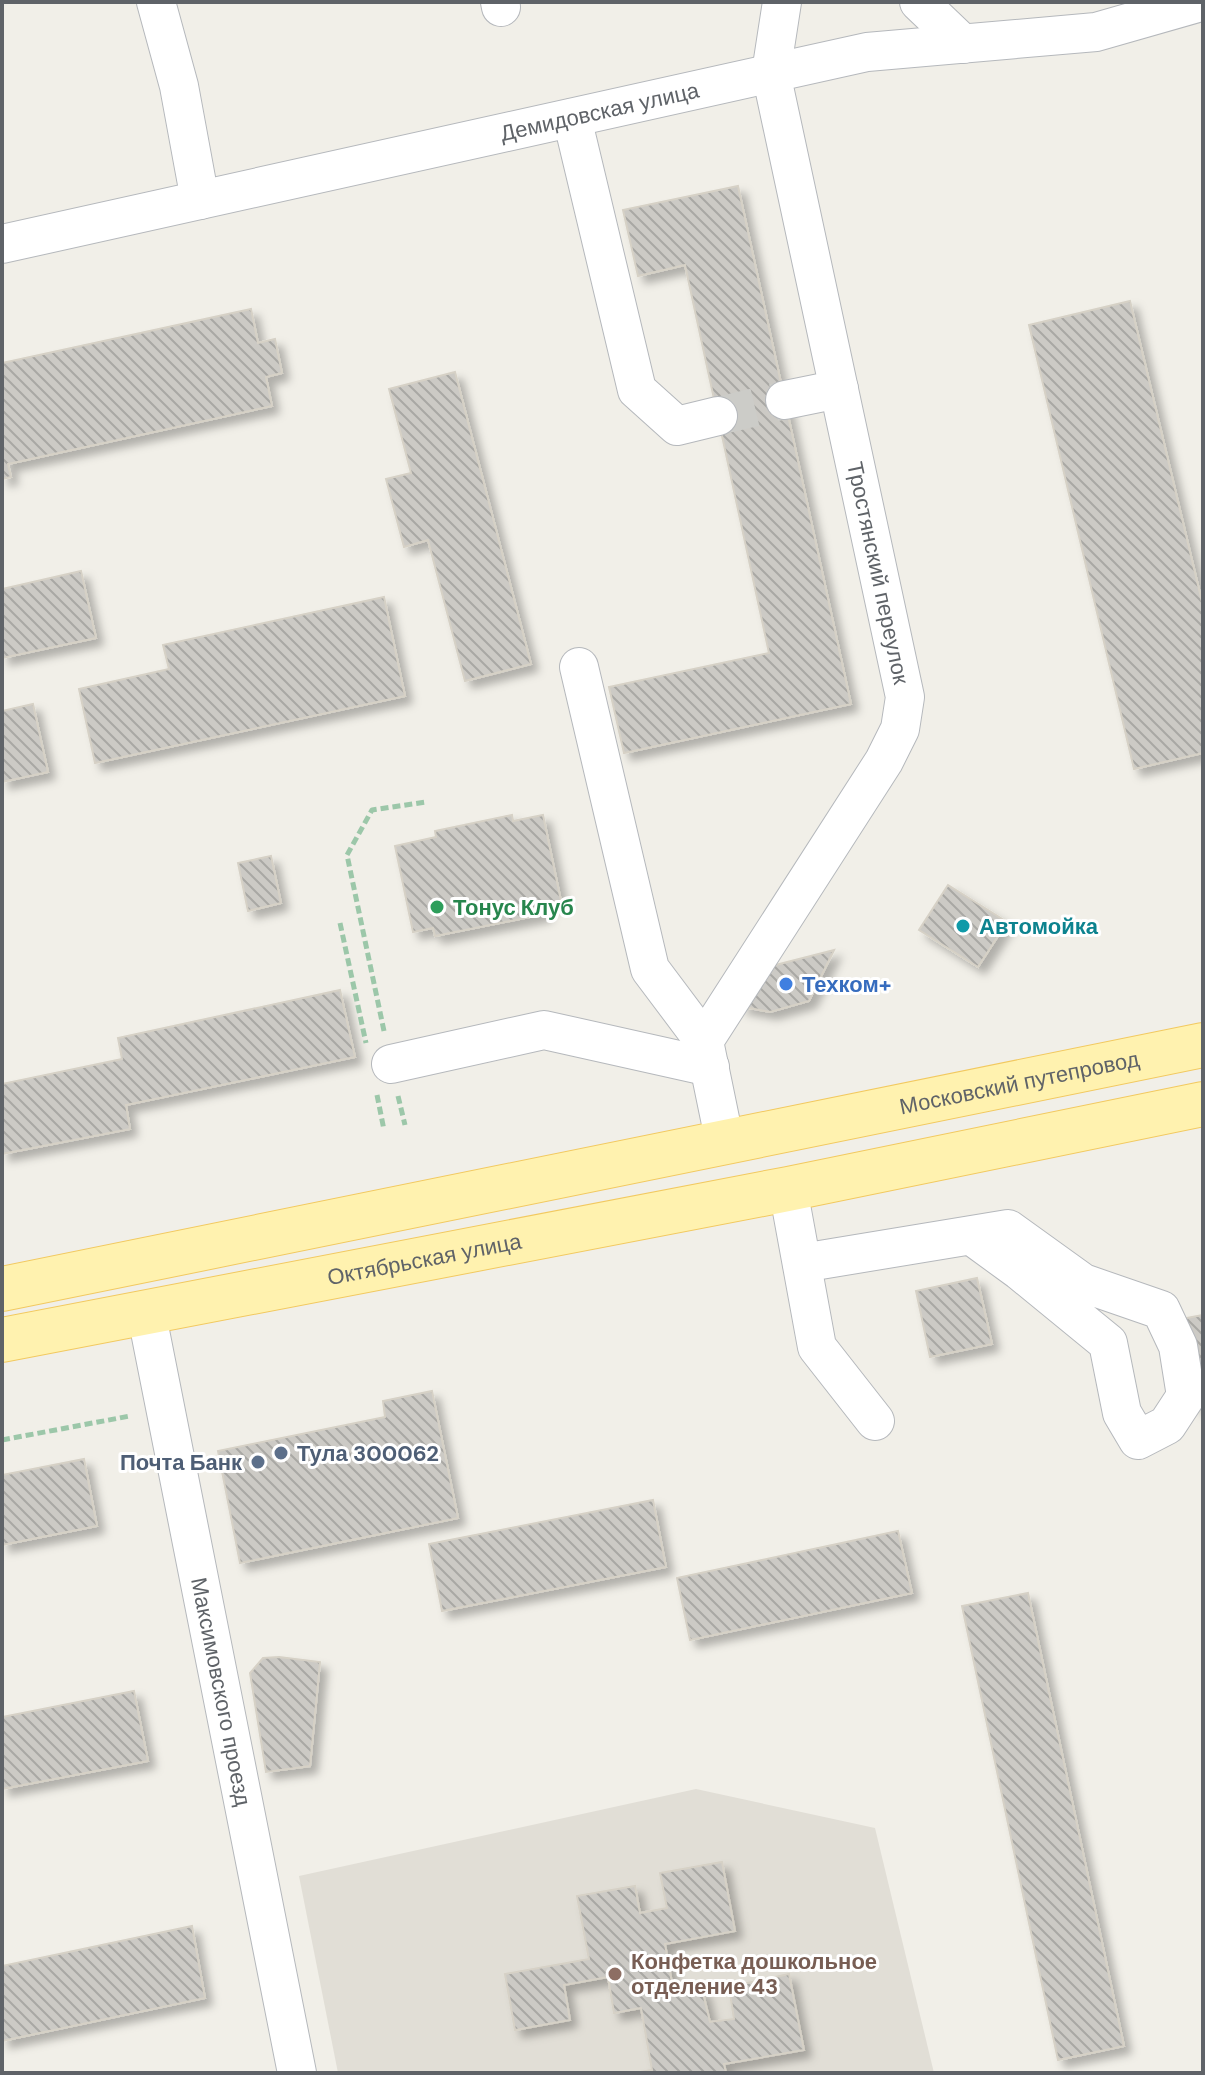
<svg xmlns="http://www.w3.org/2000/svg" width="1205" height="2075" viewBox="0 0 1205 2075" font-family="'DM Sans',sans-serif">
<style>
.education{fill:#e1ded6}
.building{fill:url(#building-back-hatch);stroke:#d6d1c6;stroke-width:2;filter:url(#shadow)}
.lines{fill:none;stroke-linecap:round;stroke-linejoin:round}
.minor-tunnel{stroke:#ccccc8;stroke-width:38;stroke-dasharray:38 19;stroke-linecap:butt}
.minor-casing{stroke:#b5b8bc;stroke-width:40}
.major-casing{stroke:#f2c960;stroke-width:46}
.path{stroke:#9cc7a9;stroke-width:5;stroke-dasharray:8 4;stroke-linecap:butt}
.minor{stroke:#fff;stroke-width:38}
.major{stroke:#fff2af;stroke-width:44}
.leisure-dot{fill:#2e9e5b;stroke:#fff;stroke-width:3}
.culture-dot{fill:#0f9aa8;stroke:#fff;stroke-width:3}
.shop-dot{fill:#3f7fe0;stroke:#fff;stroke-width:3}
.service-dot{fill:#5c6f8a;stroke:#fff;stroke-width:3}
.education-dot{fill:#8d6e63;stroke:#fff;stroke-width:3}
.labels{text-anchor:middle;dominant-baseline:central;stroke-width:6;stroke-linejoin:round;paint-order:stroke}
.street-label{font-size:22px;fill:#5f6368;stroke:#fff}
.leisure-label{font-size:22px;font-weight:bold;fill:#27864d;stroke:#fff;text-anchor:start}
.culture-label{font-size:22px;font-weight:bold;fill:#0d838f;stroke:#fff;text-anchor:start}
.shop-label{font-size:22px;font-weight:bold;fill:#366cbe;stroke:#fff;text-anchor:start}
.service-label{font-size:22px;font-weight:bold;fill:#4e5e75;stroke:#fff;text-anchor:start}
.education-label{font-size:22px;font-weight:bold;fill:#785e54;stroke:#fff;text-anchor:start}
</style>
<defs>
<pattern id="building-back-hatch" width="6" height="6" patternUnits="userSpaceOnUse" patternTransform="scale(2)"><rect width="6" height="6" fill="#cccac5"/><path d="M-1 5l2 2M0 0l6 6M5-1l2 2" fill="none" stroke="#a9a8a4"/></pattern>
<filter id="shadow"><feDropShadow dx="7" dy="7" stdDeviation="4" flood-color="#0004"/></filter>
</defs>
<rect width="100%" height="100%" fill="#f1efe8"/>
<path class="education" d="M 696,1789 L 875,1828 L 934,2073 L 338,2073 L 299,1876 Z"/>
<path class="building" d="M 738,186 L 851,704 L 624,753 L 609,687 L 769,653 L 685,265 L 638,276 L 623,210 Z
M 1130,301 L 1203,606 L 1203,753 L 1134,769 L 1029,325 Z
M 251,309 L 258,343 L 275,339 L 282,373 L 266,377 L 272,406 L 8,464 L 11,477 L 2,479 L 2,363 Z
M 455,372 L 531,664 L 465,681 L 428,540 L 404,547 L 386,479 L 411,473 L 389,389 Z
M 81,571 L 96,638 L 2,658 L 2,589 Z
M 384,597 L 405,696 L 95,763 L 79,689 L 169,669 L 163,645 Z
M 33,704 L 48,772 L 2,782 L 2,711 Z
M 512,815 L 513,821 L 543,815 L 561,901 L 543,905 L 545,914 L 435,936 L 433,928 L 413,932 L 395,846 L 436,837 L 435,831 Z
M 271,856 L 281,903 L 248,911 L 238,863 Z
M 948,885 L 1007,922 L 978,967 L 919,930 Z
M 834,950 L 809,1001 L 770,1012 L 739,1006 L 768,967 Z
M 340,990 L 355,1057 L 126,1105 L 130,1129 L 2,1154 L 2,1084 L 122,1059 L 118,1038 Z
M 977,1278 L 992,1344 L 930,1357 L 916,1291 Z
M 1203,1315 L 1203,1407 L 1197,1408 L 1181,1319 Z
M 432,1391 L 458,1518 L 240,1563 L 218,1451 L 385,1417 L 383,1401 Z
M 84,1459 L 97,1526 L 2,1545 L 2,1475 Z
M 653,1500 L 666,1567 L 442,1611 L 429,1544 Z
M 898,1531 L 912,1593 L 690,1640 L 677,1578 Z
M 1028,1593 L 1124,2046 L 1058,2060 L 962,1606 Z
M 279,1657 L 320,1662 L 310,1766 L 266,1772 L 250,1673 L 263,1658 Z
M 134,1691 L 148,1761 L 2,1789 L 2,1717 Z
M 722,1862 L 735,1931 L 665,1944 L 674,1994 L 702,1989 L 710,2022 L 734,2019 L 729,1987 L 789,1974 L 804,2050 L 724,2064 L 726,2073 L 633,2073 L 652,2070 L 641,2008 L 614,2013 L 608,1977 L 564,1985 L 570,2020 L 515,2030 L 505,1974 L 589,1959 L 577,1896 L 635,1886 L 640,1913 L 667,1908 L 660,1873 Z
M 192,1926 L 205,1998 L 2,2041 L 2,1966 Z"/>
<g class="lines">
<path class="minor-tunnel" d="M 718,416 L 785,400"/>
<defs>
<g id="minor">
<path d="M 156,2 L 179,86 L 200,200"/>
<path d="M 500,2 L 501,7"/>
<path d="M 919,2 L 963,44"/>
<path d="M 572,118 L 637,390 L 677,426 L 718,416"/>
<path id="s1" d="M 2,244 L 867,52 L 1096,32 L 1201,2"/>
<path d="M 785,400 L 839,389"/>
<path d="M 579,667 L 650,969 L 704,1041"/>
<path d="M 391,1064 L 544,1030 L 710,1067"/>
<path d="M 725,1143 L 704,1041 L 884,761 L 900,729 L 905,697 L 771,73 L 782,2"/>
<path d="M 788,1189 L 817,1347 L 875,1421"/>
<path d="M 802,1263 L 1008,1229 L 1083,1283 L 1161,1310 L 1178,1346 L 1186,1396 L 1167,1425 L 1138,1440 L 1122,1413 L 1108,1343 L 1020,1271 L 972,1236"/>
<path id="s2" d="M 146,1311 L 297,2073"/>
</g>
<g id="major">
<path id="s3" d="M 2,1289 L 1203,1045"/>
<path id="s4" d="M 2,1340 L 788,1189 L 1203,1104"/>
</g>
</defs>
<use href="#minor" class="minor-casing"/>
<use href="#major" class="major-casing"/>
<path class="path" d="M 340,923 L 366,1043
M 384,1031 L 347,855 L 372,810 L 426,802
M 377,1095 L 384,1130
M 398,1096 L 405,1125
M 2,1440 L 130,1416"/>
<use href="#minor" class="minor"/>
<use href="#major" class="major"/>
</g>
<circle class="leisure-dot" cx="437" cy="907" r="8"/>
<circle class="culture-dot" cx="963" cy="926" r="8"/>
<circle class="shop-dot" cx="786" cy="984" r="8"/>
<g class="service-dot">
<circle cx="281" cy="1453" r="8"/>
<circle cx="258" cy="1462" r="8"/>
</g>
<circle class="education-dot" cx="615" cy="1974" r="8"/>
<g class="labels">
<g class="street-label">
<text stroke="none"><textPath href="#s1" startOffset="612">Демидовская улица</textPath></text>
<text transform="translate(878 573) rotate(78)">Тростянский переулок</text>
<text stroke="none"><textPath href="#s3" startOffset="1038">Московский путепровод</textPath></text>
<text stroke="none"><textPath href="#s4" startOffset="430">Октябрьская улица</textPath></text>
<text stroke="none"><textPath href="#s2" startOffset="388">Максимовского проезд</textPath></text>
</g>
<g class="leisure-label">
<text x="453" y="907">Тонус Клуб</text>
</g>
<g class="culture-label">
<text x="979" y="926">Автомойка</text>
</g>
<g class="shop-label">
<text x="802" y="984">Техком+</text>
</g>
<g class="service-label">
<text x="297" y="1453">Тула 300062</text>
<text x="242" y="1462" text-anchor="end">Почта Банк</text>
</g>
<g class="education-label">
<text x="631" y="1961">Конфетка дошкольное<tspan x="631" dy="25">отделение 43</tspan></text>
</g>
</g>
<rect width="1205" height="2075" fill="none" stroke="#5f6368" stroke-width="8"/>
</svg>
